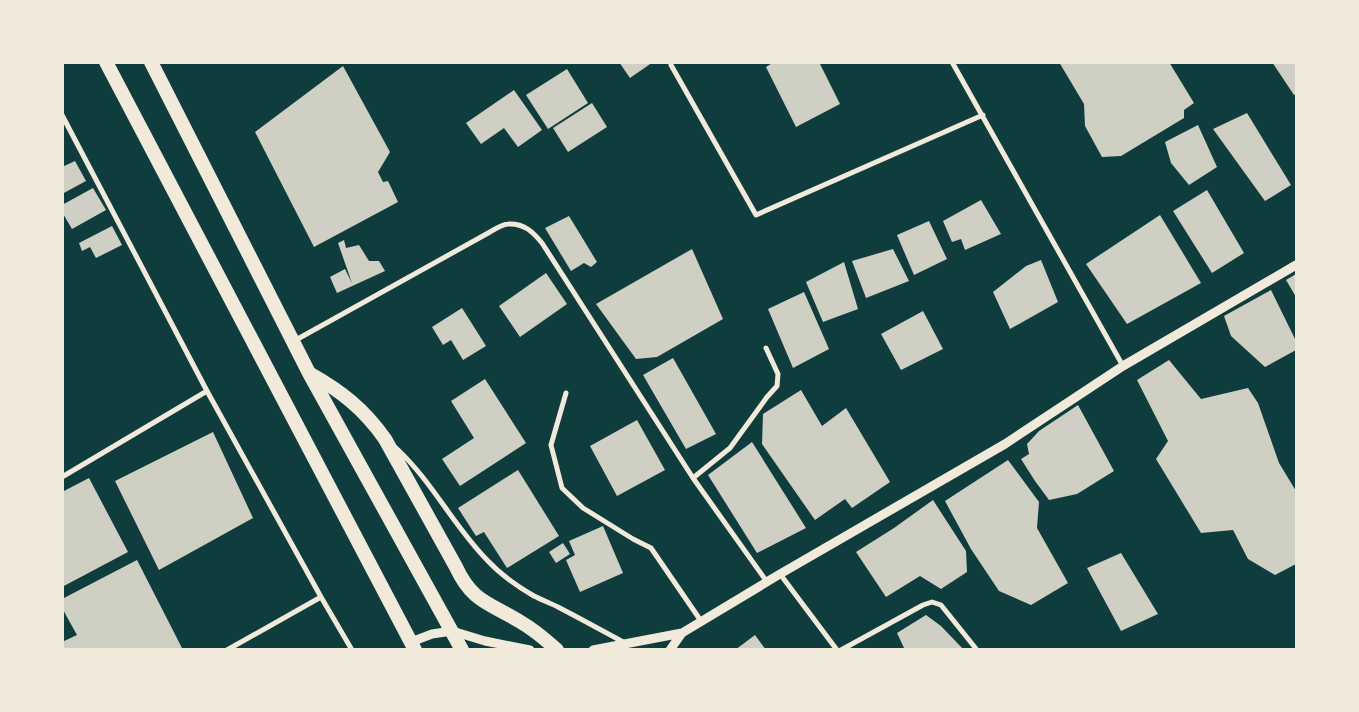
<svg xmlns="http://www.w3.org/2000/svg" width="1359" height="712" viewBox="0 0 1359 712" font-family="Karla,sans-serif">
<style>
.building{fill:#cfcfc3}
.lines{fill:none;stroke-linecap:round;stroke-linejoin:round}
.minor{stroke:#f1e9da;stroke-width:5}
.tertiary{stroke:#f1e9da;stroke-width:9}
.trunk{stroke:#f1e9da;stroke-width:14}
</style>
<rect width="100%" height="100%" fill="#0f3d3e"/>
<path class="building" d="M 619,62 L 653,62 L 630,78 Z
M 774,62 L 819,62 L 840,104 L 796,127 L 766,67 Z
M 1059,62 L 1169,62 L 1194,103 L 1184,110 L 1184,118 L 1121,156 L 1102,157 L 1085,126 L 1084,104 Z
M 1272,62 L 1296,62 L 1296,94 L 1294,95 Z
M 343,66 L 390,152 L 378,172 L 383,182 L 388,181 L 398,202 L 314,247 L 255,132 Z
M 567,69 L 588,103 L 548,129 L 526,95 Z
M 514,90 L 542,130 L 518,147 L 504,128 L 481,144 L 466,123 Z
M 592,103 L 607,127 L 568,152 L 553,128 Z
M 1247,113 L 1291,185 L 1265,201 L 1213,129 Z
M 1198,125 L 1217,167 L 1189,185 L 1171,163 L 1165,142 Z
M 75,161 L 86,181 L 62,194 L 62,167 Z
M 93,188 L 106,210 L 72,229 L 62,212 L 62,205 Z
M 1207,190 L 1244,253 L 1212,273 L 1173,211 Z
M 981,200 L 1001,234 L 965,250 L 961,239 L 952,242 L 943,221 Z
M 1160,215 L 1201,283 L 1127,324 L 1086,264 Z
M 569,216 L 597,262 L 591,267 L 584,263 L 571,271 L 545,228 Z
M 929,221 L 947,259 L 914,275 L 897,235 Z
M 112,226 L 122,245 L 96,258 L 90,247 L 82,251 L 79,243 Z
M 344,240 L 346,248 L 359,245 L 369,261 L 379,261 L 385,271 L 337,293 L 330,277 L 345,269 L 352,283 L 338,243 Z
M 692,249 L 723,319 L 657,357 L 636,359 L 596,304 Z
M 893,249 L 909,281 L 866,298 L 852,261 Z
M 1041,260 L 1058,302 L 1010,329 L 993,292 L 1026,266 Z
M 844,262 L 858,309 L 823,322 L 806,282 Z
M 546,273 L 567,304 L 520,337 L 499,306 Z
M 1296,274 L 1296,297 L 1286,280 Z
M 1271,290 L 1296,341 L 1296,350 L 1265,367 L 1231,336 L 1224,316 Z
M 804,292 L 829,349 L 793,368 L 768,309 Z
M 462,308 L 486,346 L 463,360 L 451,340 L 443,345 L 432,327 Z
M 923,311 L 943,349 L 901,370 L 881,334 Z
M 673,358 L 716,434 L 686,449 L 643,375 Z
M 1169,360 L 1201,399 L 1248,388 L 1258,403 L 1279,463 L 1296,491 L 1296,564 L 1275,575 L 1248,559 L 1233,530 L 1201,533 L 1156,459 L 1168,441 L 1137,380 Z
M 485,379 L 526,443 L 460,486 L 442,459 L 474,438 L 451,401 Z
M 801,390 L 822,426 L 846,408 L 890,482 L 852,508 L 845,499 L 815,520 L 762,444 L 763,414 Z
M 1078,405 L 1114,471 L 1077,494 L 1049,500 L 1035,481 L 1021,459 L 1029,454 L 1027,444 L 1039,431 Z
M 637,420 L 665,470 L 617,496 L 590,446 Z
M 213,432 L 253,518 L 159,570 L 115,481 Z
M 752,442 L 806,528 L 757,553 L 708,475 Z
M 1008,460 L 1039,502 L 1037,528 L 1068,583 L 1031,605 L 999,591 L 971,549 L 945,501 Z
M 518,470 L 559,536 L 507,568 L 484,532 L 476,536 L 458,508 Z
M 89,478 L 128,552 L 62,587 L 62,492 Z
M 933,500 L 966,551 L 967,572 L 941,589 L 920,576 L 886,597 L 856,552 L 894,528 Z
M 603,526 L 623,573 L 580,592 L 566,560 L 575,555 L 569,541 Z
M 563,543 L 570,554 L 556,563 L 549,552 Z
M 1121,553 L 1158,614 L 1121,631 L 1087,568 Z
M 137,560 L 183,650 L 62,650 L 62,642 L 77,635 L 62,608 L 62,599 Z
M 926,615 L 941,626 L 964,650 L 905,650 L 897,633 Z
M 755,635 L 766,650 L 735,650 Z"/>
<g class="lines">
<path class="minor" d="M 952,62 L 1123,366
M 671,65 L 756,215 L 983,115
M 62,115 L 207,391 L 321,597 L 352,650
M 294,341 L 490,232 C 495,229 503,224 508,224 C 524,223 533,232 542,243 L 693,478 L 767,582
M 566,393 L 551,445 L 562,488 L 583,508 L 633,539 L 651,548 L 701,621
M 396,448 C 432,481 454,527 488,561 C 501,575 517,586 534,596 C 542,600 550,603 558,607 C 581,619 603,631 625,643
M 62,477 L 207,391
M 693,478 L 730,448 L 767,397 L 777,386 L 778,374 L 766,348
M 780,574 L 837,650
M 227,650 L 321,597
M 841,650 L 923,605 L 932,602 L 941,605 L 977,650"/>
<path class="tertiary" d="M 411,642 L 432,634 L 452,631 L 485,641 L 530,650
M 593,650 L 682,633 L 780,574 L 1005,444 L 1123,366 L 1296,265
M 670,650 L 682,633"/>
<path class="trunk" d="M 106,62 L 415,650
M 151,62 L 309,373 L 462,650
M 309,373 C 341,391 364,409 385,439 L 456,567 C 472,602 490,603 519,621 C 533,629 545,639 557,650"/>
</g>
<rect width="1359" height="712" fill="none" stroke="#f1e9da" stroke-width="128"/>
</svg>
